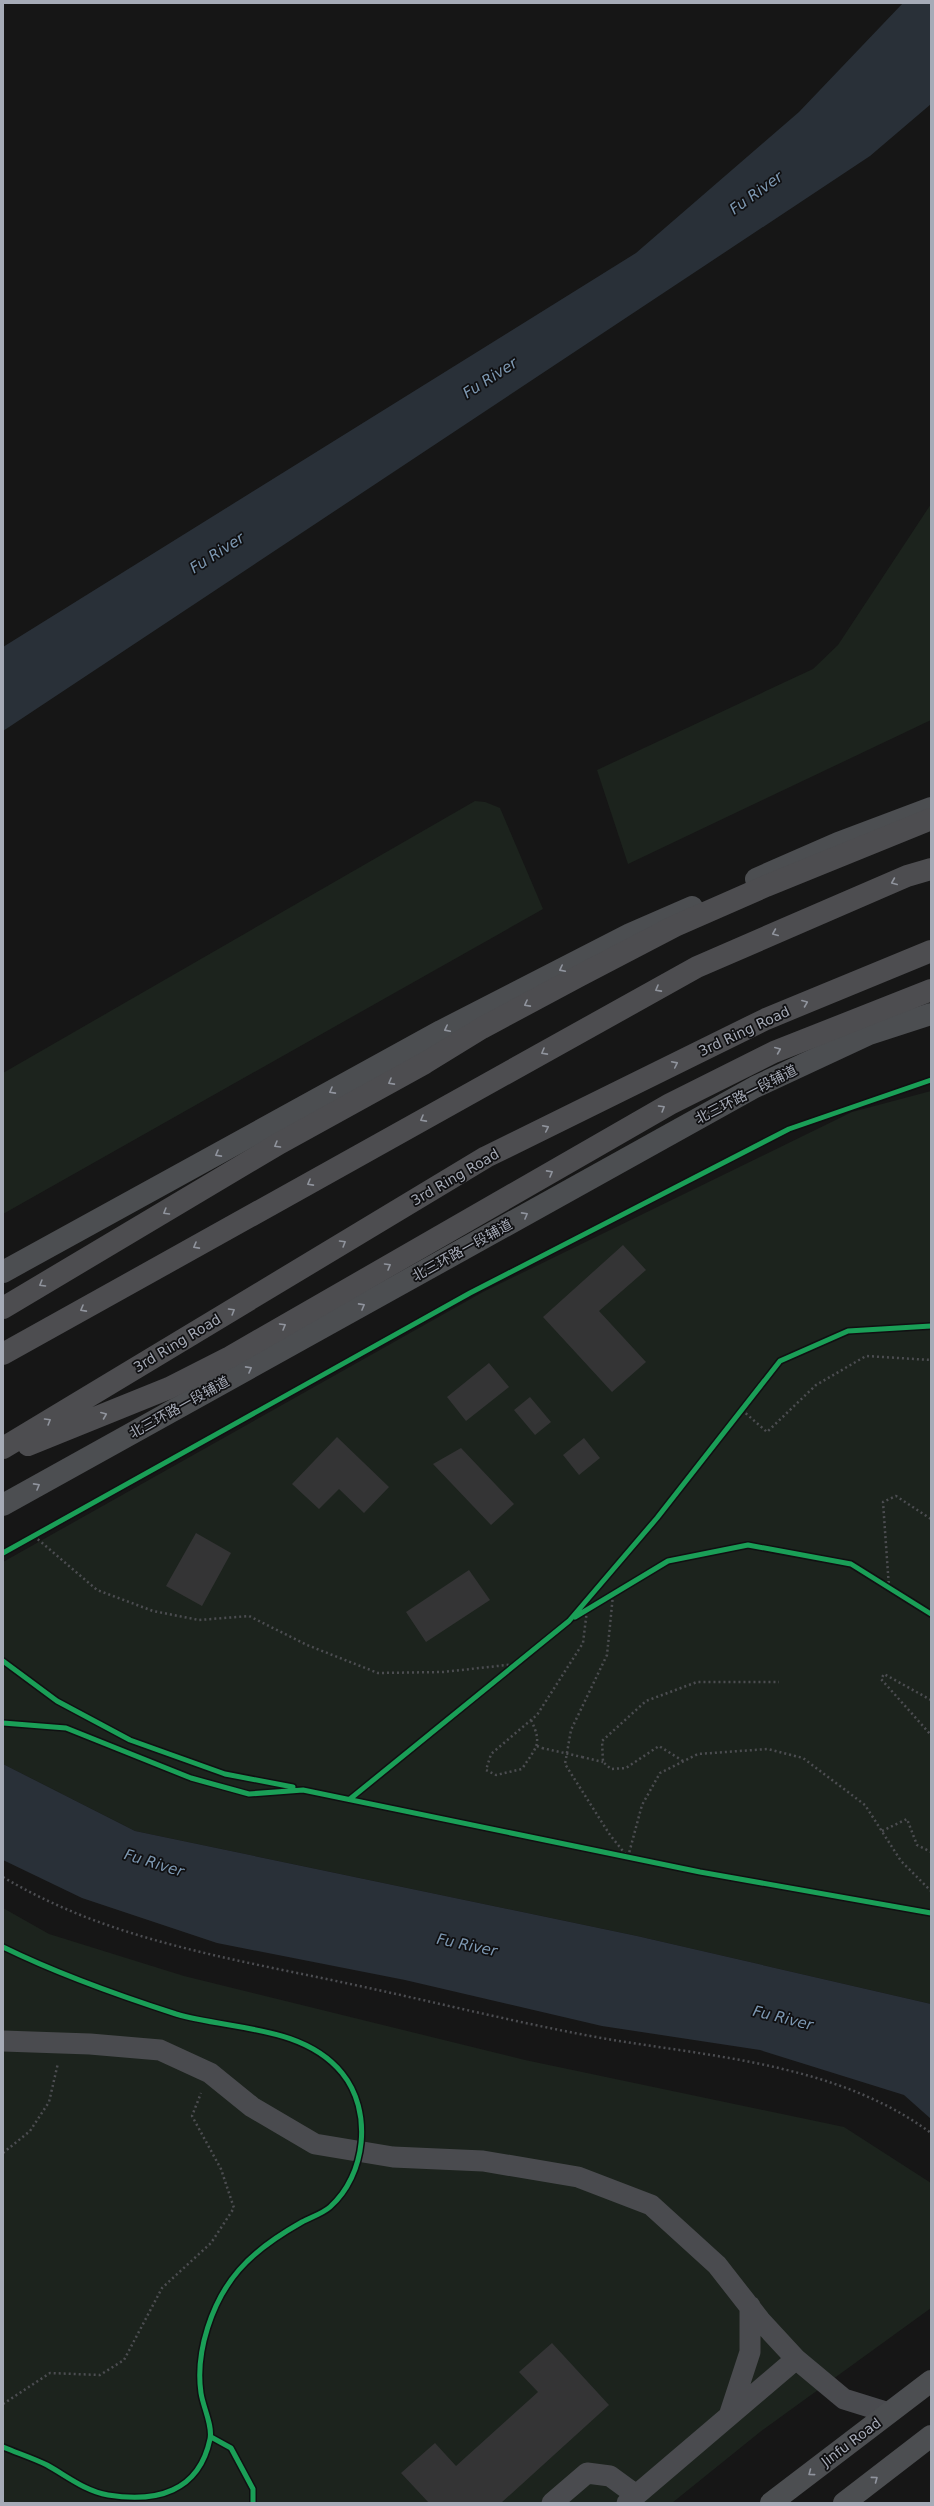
<svg xmlns="http://www.w3.org/2000/svg" width="934" height="2506" viewBox="0 0 934 2506" font-family="'DejaVu Sans','Noto Sans SC',sans-serif">
<style>
.green{fill:#1c231d}
.water{fill:#293038}
.building{fill:#343435}
.lines{fill:none;stroke-linecap:round;stroke-linejoin:round}
.path{stroke:#4c4d51;stroke-width:2.5;stroke-dasharray:2 3;stroke-linecap:butt}
.minor{stroke:#4a4b4f;stroke-width:21}
.major{stroke:#4c4e51;stroke-width:22}
.highway{stroke:#4d4d50;stroke-width:22}
.path-bridge{stroke:#4c4d51;stroke-width:2.5;stroke-dasharray:2 3;stroke-linecap:butt}
.cycleway-casing{stroke:#101012;stroke-width:8}
.cycleway{stroke:#1a9f57;stroke-width:5}
.oneway{stroke:#90949d}
.oneway2{stroke:#90949e}
.labels{text-anchor:middle;dominant-baseline:central;stroke-width:3.5;stroke-linejoin:round;paint-order:stroke}
.street-label{font-size:14px;fill:#a6abb7;stroke:#101012}
.water-label{font-size:15px;font-style:italic;fill:#7d98b2;stroke:#101012}
</style>
<rect width="100%" height="100%" fill="#161616"/>
<path class="green" d="M 931,504 L 931,720 L 628,864 L 597,770 L 813,669 L 838,645 Z
M 475,801 L 485,802 L 500,808 L 543,909 L 3,1214 L 3,1073 Z
M 931,1091 L 931,2004 L 637,1936 L 135,1831 L 3,1764 L 3,1562 L 483,1292 L 852,1112 Z
M 3,1908 L 49,1934 L 184,1976 L 525,2060 L 844,2127 L 931,2183 L 931,2308 L 760,2432 L 672,2503 L 3,2503 Z"/>
<path class="water" d="M 903,3 L 931,3 L 931,104 L 870,156 L 3,731 L 3,647 L 636,253 L 799,112 Z
M 3,1764 L 135,1831 L 637,1936 L 931,2004 L 931,2119 L 904,2095 L 760,2050 L 602,2026 L 405,1980 L 217,1943 L 82,1898 L 3,1860 Z"/>
<path class="building" d="M 623,1245 L 646,1270 L 599,1311 L 646,1362 L 612,1392 L 543,1317 Z
M 489,1363 L 509,1387 L 466,1421 L 447,1397 Z
M 530,1397 L 551,1422 L 535,1435 L 514,1410 Z
M 337,1437 L 389,1487 L 364,1513 L 339,1489 L 319,1509 L 292,1484 Z
M 584,1438 L 600,1458 L 579,1475 L 563,1455 Z
M 461,1448 L 514,1504 L 491,1525 L 433,1464 Z
M 196,1533 L 231,1553 L 202,1606 L 166,1586 Z
M 469,1570 L 490,1600 L 426,1642 L 406,1612 Z
M 552,2343 L 609,2405 L 501,2503 L 429,2503 L 401,2473 L 435,2443 L 456,2466 L 538,2392 L 519,2372 Z"/>
<g class="lines">
<path class="path" d="M 742,1410 L 767,1432 L 816,1385 L 866,1356 L 931,1360
M 34,1536 L 97,1590 L 153,1611 L 199,1620 L 249,1616 L 307,1645 L 378,1673 L 443,1672 L 516,1664
M 889,1588 L 883,1502 L 896,1496 L 931,1519
M 613,1595 L 607,1655 L 571,1730 L 565,1764 L 610,1835 L 627,1856
M 931,1700 L 884,1674 L 881,1679 L 931,1735
M 531,1720 C 543,1745 536,1747 522,1769 L 496,1775 L 486,1770 L 491,1754 L 531,1720 L 537,1715 L 583,1643 L 587,1610
M 537,1746 L 542,1748
M 582,1757 L 603,1762
M 683,1761 L 659,1746 L 626,1768 L 611,1769 L 603,1762 L 602,1741 L 646,1701 L 697,1682 L 779,1682
M 882,1831 L 907,1819 L 917,1845 L 931,1852
M 628,1857 L 642,1805 L 660,1773 L 698,1754 L 768,1749 L 803,1758 L 865,1805 L 901,1861 L 931,1891
M 3,1877 C 110,1941 234,1959 355,1985 C 439,2003 522,2024 607,2039 C 716,2057 839,2065 931,2133
M 3,2153 L 30,2131 L 49,2102 L 58,2063
M 3,2404 L 50,2373 L 100,2375 L 124,2360 L 162,2288 L 211,2243 L 234,2208 L 221,2169 L 192,2116 L 201,2093"/>
<path class="minor" d="M 3,2041 L 90,2044 L 160,2050 L 210,2073 L 252,2107 L 315,2144 L 393,2157 L 483,2161 L 578,2177 L 651,2205 L 717,2265 L 760,2320 L 796,2359 L 844,2399 L 889,2413
M 729,2416 L 750,2352 L 750,2306
M 552,2503 L 587,2473 L 610,2476 L 636,2495
M 627,2503 L 796,2359"/>
<path class="major" d="M 756,879 L 838,843 L 931,808
M 3,1272 L 441,1031 L 630,934 L 692,907
M 3,1505 L 755,1087 L 869,1034 L 931,1014
M 771,2503 L 931,2381
M 844,2503 L 931,2436"/>
<path class="highway" d="M 3,1308 L 280,1143 L 425,1063 L 482,1028 L 579,976 L 675,926 L 766,886 L 931,819
M 3,1354 L 697,967 L 907,876 L 931,869
M 28,1445 L 169,1388 L 230,1357 L 670,1104 L 774,1052 L 931,990
M 3,1448 L 486,1157 L 766,1019 L 931,951"/>
<path class="path-bridge" d="M 542,1748 L 582,1757"/>
<defs>
<path id="cycleway" d="M 3,1553 L 470,1293 L 789,1129 L 931,1080
M 575,1617 L 668,1561 L 748,1545 L 851,1564 L 931,1614
M 3,1661 L 57,1701 L 130,1740 L 225,1774 L 293,1787
M 3,1723 L 66,1728 L 191,1778 L 249,1794 L 303,1790 L 700,1872 L 931,1913
M 350,1799 L 569,1621 L 657,1518 L 780,1361 L 848,1331 L 931,1326
M 3,1947 C 58,1974 117,1995 176,2014 C 230,2030 303,2025 342,2073 C 373,2111 366,2175 330,2207 C 322,2214 311,2217 302,2222 C 279,2235 256,2250 239,2270 C 212,2301 195,2352 201,2393 C 203,2407 213,2426 210,2439 C 199,2492 156,2503 108,2495 C 85,2491 67,2476 47,2465 C 33,2458 17,2453 3,2447
M 211,2437 L 231,2448 L 253,2489 L 253,2503"/>
</defs>
<use href="#cycleway" class="cycleway-casing"/>
<use href="#cycleway" class="cycleway"/>
</g>
<defs><path id="oneway-chevron" d="M-2-3.5L2.5 0L-2 3.5" fill="none" stroke-width="1.6" stroke-linecap="round" stroke-linejoin="round"/></defs>
<g class="oneway">
<use href="#oneway-chevron" transform="translate(894 882) rotate(157)"/>
<use href="#oneway-chevron" transform="translate(775 933) rotate(157)"/>
<use href="#oneway-chevron" transform="translate(658 989) rotate(151)"/>
<use href="#oneway-chevron" transform="translate(805 1003) rotate(-22)"/>
<use href="#oneway-chevron" transform="translate(527 1004) rotate(152)"/>
<use href="#oneway-chevron" transform="translate(778 1050) rotate(-23)"/>
<use href="#oneway-chevron" transform="translate(544 1052) rotate(151)"/>
<use href="#oneway-chevron" transform="translate(675 1064) rotate(-26)"/>
<use href="#oneway-chevron" transform="translate(391 1082) rotate(151)"/>
<use href="#oneway-chevron" transform="translate(662 1108) rotate(-31)"/>
<use href="#oneway-chevron" transform="translate(423 1119) rotate(151)"/>
<use href="#oneway-chevron" transform="translate(546 1128) rotate(-26)"/>
<use href="#oneway-chevron" transform="translate(277 1145) rotate(150)"/>
<use href="#oneway-chevron" transform="translate(550 1173) rotate(-29)"/>
<use href="#oneway-chevron" transform="translate(310 1183) rotate(151)"/>
<use href="#oneway-chevron" transform="translate(166 1212) rotate(149)"/>
<use href="#oneway-chevron" transform="translate(343 1243) rotate(-31)"/>
<use href="#oneway-chevron" transform="translate(196 1246) rotate(151)"/>
<use href="#oneway-chevron" transform="translate(388 1266) rotate(-30)"/>
<use href="#oneway-chevron" transform="translate(42 1284) rotate(149)"/>
<use href="#oneway-chevron" transform="translate(83 1309) rotate(151)"/>
<use href="#oneway-chevron" transform="translate(232 1311) rotate(-31)"/>
<use href="#oneway-chevron" transform="translate(283 1326) rotate(-30)"/>
<use href="#oneway-chevron" transform="translate(104 1415) rotate(-22)"/>
<use href="#oneway-chevron" transform="translate(48 1421) rotate(-31)"/>
</g>
<g class="oneway2">
<use href="#oneway-chevron" transform="translate(562 969) rotate(153)"/>
<use href="#oneway-chevron" transform="translate(447 1029) rotate(153)"/>
<use href="#oneway-chevron" transform="translate(332 1091) rotate(151)"/>
<use href="#oneway-chevron" transform="translate(218 1154) rotate(151)"/>
<use href="#oneway-chevron" transform="translate(525 1215) rotate(-29)"/>
<use href="#oneway-chevron" transform="translate(362 1306) rotate(-29)"/>
<use href="#oneway-chevron" transform="translate(249 1369) rotate(-29)"/>
<use href="#oneway-chevron" transform="translate(37 1486) rotate(-29)"/>
<use href="#oneway-chevron" transform="translate(811 2473) rotate(143)"/>
<use href="#oneway-chevron" transform="translate(875 2479) rotate(-37)"/>
</g>
<g class="labels">
<g class="street-label">
<text transform="translate(744 1031) rotate(-25)">3rd Ring Road</text>
<text transform="translate(746 1094) rotate(-27)">北三环路一段辅道</text>
<text transform="translate(455 1177) rotate(-30)">3rd Ring Road</text>
<text transform="translate(462 1250) rotate(-29)">北三环路一段辅道</text>
<text transform="translate(177 1343) rotate(-31)">3rd Ring Road</text>
<text transform="translate(179 1407) rotate(-29)">北三环路一段辅道</text>
<text transform="translate(851 2442) rotate(-37)">Jinfu Road</text>
</g>
<g class="water-label">
<text transform="translate(756 193) rotate(-36)">Fu River</text>
<text transform="translate(490 378) rotate(-33)">Fu River</text>
<text transform="translate(217 553) rotate(-33)">Fu River</text>
<text transform="translate(154 1863) rotate(17)">Fu River</text>
<text transform="translate(467 1945) rotate(12)">Fu River</text>
<text transform="translate(783 2018) rotate(14)">Fu River</text>
</g>
</g>
<rect width="934" height="2506" fill="none" stroke="#a6abb7" stroke-width="8"/>
</svg>
